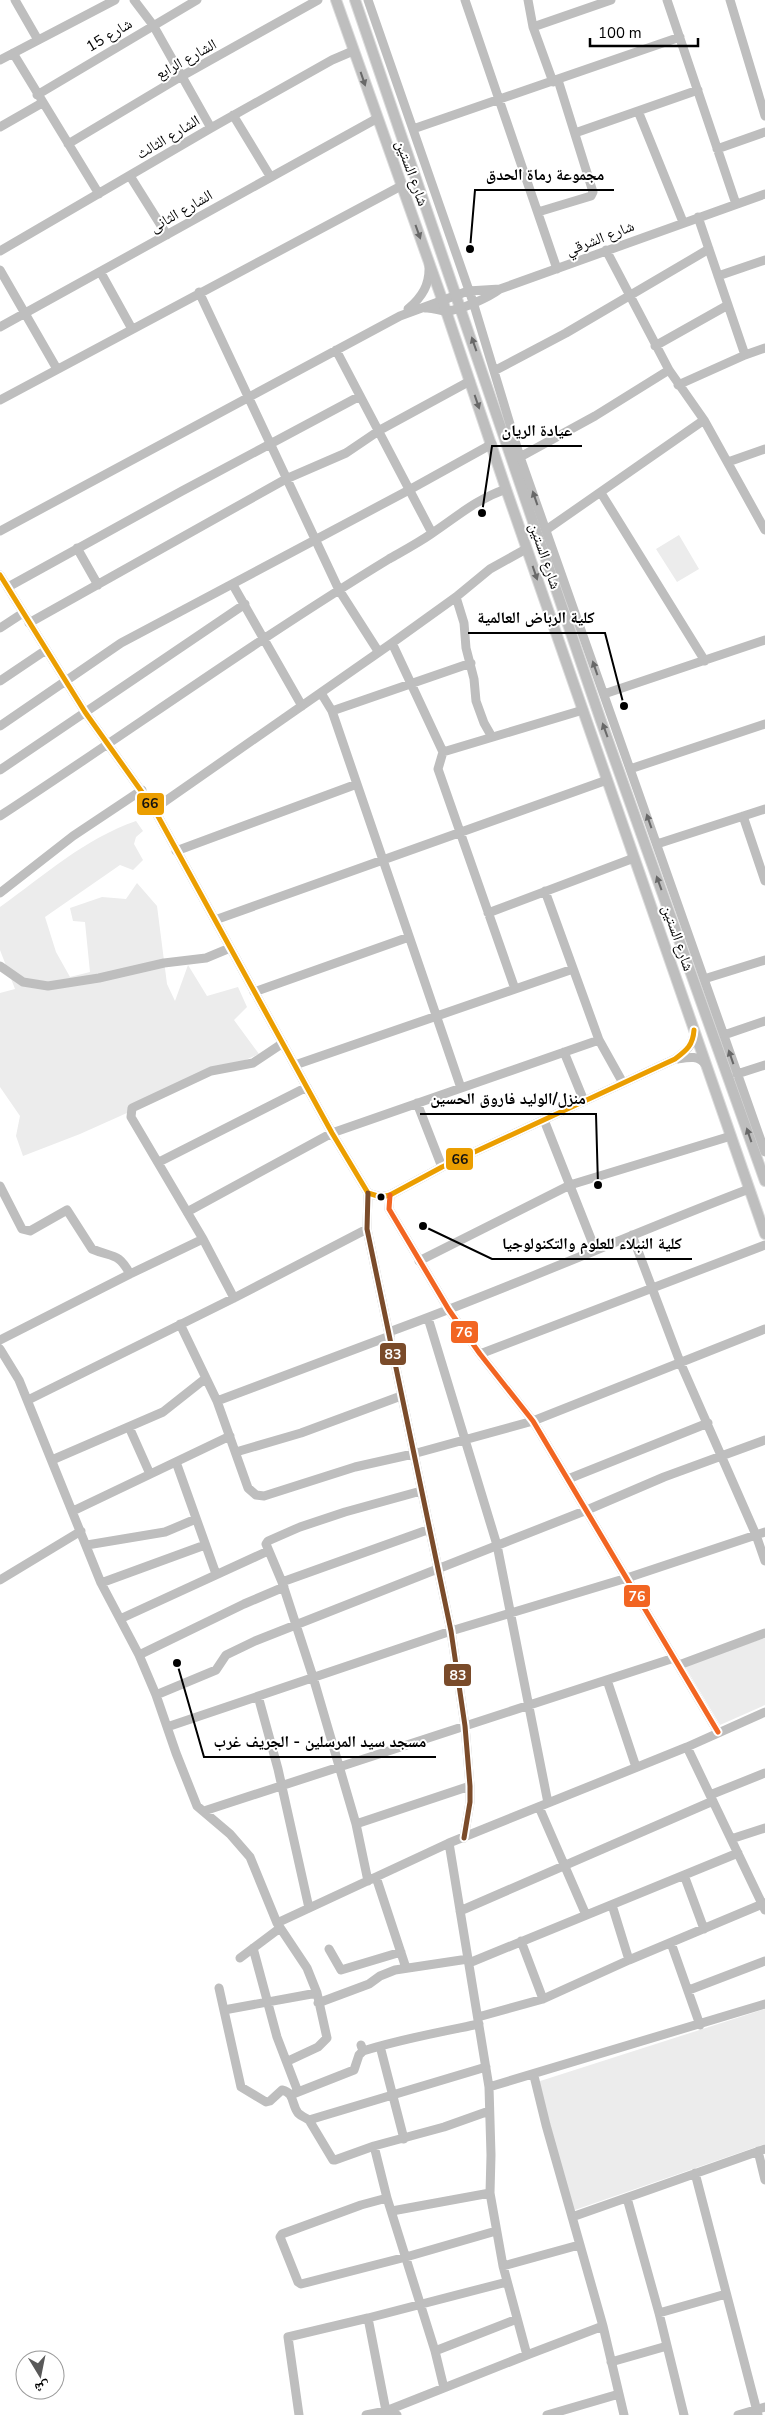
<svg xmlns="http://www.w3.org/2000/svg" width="765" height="2415" viewBox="0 0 765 2415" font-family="'Nunito Sans','Noto Naskh Arabic',sans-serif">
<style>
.green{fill:#ececec}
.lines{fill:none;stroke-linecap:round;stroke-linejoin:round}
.major-casing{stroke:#dbdbdb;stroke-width:12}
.minor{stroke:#bebebe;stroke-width:9}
.major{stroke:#bebebe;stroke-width:10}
.bus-1-casing{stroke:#fff;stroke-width:9}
.bus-2-casing{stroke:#fff;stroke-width:9}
.bus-3-casing{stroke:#fff;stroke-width:9}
.bus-1{stroke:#eb9e00;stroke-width:5}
.bus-2{stroke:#7a4b2a;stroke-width:5}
.bus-3{stroke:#f26522;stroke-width:5}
.oneway{fill:#686868}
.bus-dot{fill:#000;stroke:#fff;stroke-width:2}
.labels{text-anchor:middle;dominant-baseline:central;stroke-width:4;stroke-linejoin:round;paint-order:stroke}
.street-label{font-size:15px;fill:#000;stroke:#fff}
.leader{fill:none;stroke:#000;stroke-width:2}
.callout-dot{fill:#000;stroke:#fff;stroke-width:2}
.callout-label{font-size:16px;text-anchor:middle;font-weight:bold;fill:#000;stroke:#fff;stroke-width:4;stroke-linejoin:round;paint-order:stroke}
.line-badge{stroke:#fff;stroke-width:2}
.badge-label{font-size:14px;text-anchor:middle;font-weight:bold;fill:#fff}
.pale-badge-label{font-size:14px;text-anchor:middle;font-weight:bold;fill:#111}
</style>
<rect width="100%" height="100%" fill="#fff"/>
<path class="green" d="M 679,535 L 699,569 L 677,582 L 656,549 Z
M 136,821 L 143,831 L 136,837 L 134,844 L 143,860 L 133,870 L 120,865 L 45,917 L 56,952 L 70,977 L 90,972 L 85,922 L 73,921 L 70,908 L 102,897 L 126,899 L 137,883 L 157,906 L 167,984 L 175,1001 L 188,965 L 207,996 L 238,987 L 247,1007 L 234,1020 L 259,1054 L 80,1134 L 23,1156 L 16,1136 L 20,1116 L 0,1087 L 0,993 L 15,989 L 0,950 L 0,907 C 45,875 84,839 136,821 Z
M 765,1638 L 765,1705 L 720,1725 L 684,1665 Z
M 765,2009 L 765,2144 L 569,2212 L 534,2083 Z"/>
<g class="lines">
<defs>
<path id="major" d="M 336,0 L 442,299 L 506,489 L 765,1234
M 355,0 L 601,721 L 765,1181"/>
</defs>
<use href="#major" class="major-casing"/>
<path class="minor" d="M 15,0 L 38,40
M 134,0 L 153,25 L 211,128
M 368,0 L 473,302 L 520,457 L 765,1152
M 465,0 L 557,269
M 528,0 L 533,27 L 553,82
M 667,0 L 736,204
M 730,0 L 765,116
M 533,27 L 611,0
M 13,53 L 99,194
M 0,60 L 115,0
M 37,95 L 197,0
M 638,111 L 683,222
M 233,115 L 270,176
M 0,127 L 42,103
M 413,129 L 680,37
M 575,133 L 698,90
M 68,144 L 182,76 L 318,0
M 717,149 L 765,132
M 130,176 L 167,235
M 538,212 L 591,196 L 593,192 L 558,80
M 698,217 L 745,355
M 606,250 L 669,370 L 704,420 L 765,530
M 0,251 L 211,128 L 332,60 L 353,51
M 0,270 L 57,369
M 101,273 L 132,329
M 718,276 L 765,260
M 199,292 L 339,590 L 378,651
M 425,308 C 434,307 441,312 448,311 C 463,309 488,298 500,289 L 765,194
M 408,309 C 422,297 430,285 429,265
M 0,327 L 376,119
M 655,346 L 728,305
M 336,350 L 432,533
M 494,371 L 566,333 L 709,249
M 678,385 L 745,355 L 765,348
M 0,400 L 401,186
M 520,457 L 595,416 L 669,370
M 728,462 L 765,449
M 601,493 L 705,661
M 546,530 L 704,420
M 0,531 L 400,316 L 468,291 L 500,289
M 77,548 L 98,585
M 0,575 L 85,712 L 154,809 L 332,1133 L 368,1193 L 381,1197 L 390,1195 L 442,1167 L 675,1059 C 686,1051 693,1046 694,1032
M 233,585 L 302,706
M 8,587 L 182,491 L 360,396
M 456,597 L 464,623 L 466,648 L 474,679 L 476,701 L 484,723 L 492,737
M 29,623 L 286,479 L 346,453 L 380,430 L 470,381
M 0,628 L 23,613
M 392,643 L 443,752 L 438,769 L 515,989
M 0,681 L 46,650
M 321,693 L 332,711 L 461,1088
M 604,694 L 765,640
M 332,711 L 471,663
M 0,726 L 121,643 L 409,490 L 492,444
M 443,752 L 583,710
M 630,769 L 765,724
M 0,770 L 245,604
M 154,809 L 392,643 L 456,597 L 490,569 L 526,549
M 0,816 C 130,731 256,640 389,559 C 403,551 418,543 431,534 C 458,516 475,500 506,489
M 743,816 L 765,881
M 657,844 L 765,809
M 176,851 L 357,784
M 545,891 L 599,1040 L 623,1083
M 0,893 L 73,836 L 142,790
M 488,913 L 634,858
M 215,920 L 607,780
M 0,966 L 23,982 L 48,986 L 99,978 L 164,963 L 206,958 L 230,948
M 704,979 L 765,960
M 254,992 L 409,937
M 724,1035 L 765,1021
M 564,1052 L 584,1101
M 678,1059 C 689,1057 699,1055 706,1065
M 295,1065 L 573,969
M 737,1074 L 765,1065
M 417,1103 L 442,1167
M 544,1120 L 595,1249
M 159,1162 L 307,1087
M 0,1186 L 22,1229 L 30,1231 L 67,1210 L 92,1249 C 113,1258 118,1252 130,1274
M 368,1193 L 367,1229 L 451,1631 L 465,1726 L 470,1786 L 470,1802 L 464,1838
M 390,1195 L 389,1209 L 449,1310 L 480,1354 L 533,1421 L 718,1732
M 187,1212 L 332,1133 L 599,1040
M 632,1235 L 680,1362 L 756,1535 L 765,1561
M 419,1261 L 570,1185 L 731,1136
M 234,1298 L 203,1239 L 131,1117 L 132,1108 L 211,1071 L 253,1063 L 283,1043
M 428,1318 L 497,1545 L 548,1803
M 180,1324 L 217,1401 L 248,1488 L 256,1495 L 264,1496 L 355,1467 L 413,1454 L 533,1421 L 765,1329
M 389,1332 C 510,1288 628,1235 749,1189
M 0,1340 L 130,1274 L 203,1239
M 0,1349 L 19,1380 L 101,1583 L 139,1655 L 156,1695 L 176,1753 L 197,1806 L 230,1834 L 250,1857 L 277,1923 L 307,1968 L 317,1993 L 327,2038 L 318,2047 L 288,2061
M 480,1354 L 765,1245
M 28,1400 L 234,1298 L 367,1229
M 217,1401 L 390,1336
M 129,1427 L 150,1474
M 236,1452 L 301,1433 L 401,1396
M 52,1460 L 163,1412 L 206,1378
M 176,1462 L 216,1574
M 568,1479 L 708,1423
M 73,1511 L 230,1436
M 87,1545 L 165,1532 L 196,1519
M 0,1580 L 81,1531
M 282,1582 L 430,1529
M 101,1583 L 205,1545
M 120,1619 L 268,1551
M 139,1655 L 244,1604 L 284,1587
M 679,1665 L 765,1633
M 607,1680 L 636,1767
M 156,1695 L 216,1670 L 226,1655 L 255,1641 L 587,1510 L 664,1477 L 765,1440
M 258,1696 L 278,1769 L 309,1908
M 167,1727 L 451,1631 L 627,1578 L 765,1532
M 687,1747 L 765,1910
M 710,1795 L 765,1773
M 539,1807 L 586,1915
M 204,1811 L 674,1658
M 356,1824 L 470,1786
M 731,1839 L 765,1828
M 449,1843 L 489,2087 L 491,2155 L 490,2193 L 503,2266 L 527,2355 L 603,2326
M 684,1875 L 704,1929
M 376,1877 L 406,1968
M 368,1881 L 356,1824 L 313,1677 L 282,1582 L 266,1544 L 268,1541 L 300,1527 L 345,1512 L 421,1491
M 612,1905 L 629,1960
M 460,1911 L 713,1801
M 277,1923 L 449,1843 L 687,1747 L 765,1712
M 521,1941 L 543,1999
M 671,1943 L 700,2025
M 253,1948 L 277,2037 L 298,2092
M 329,1949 L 341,1970 L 401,1952
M 240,1958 L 280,1928
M 469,1963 L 738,1853
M 219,1988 L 241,2087 L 266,2102 L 270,2101 L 282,2090 C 295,2093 291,2104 298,2113 C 301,2116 306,2118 309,2120
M 689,1990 L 765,1961
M 318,2003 L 369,1984 L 380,1976 L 395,1970 L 468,1959
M 224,2010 L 317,1993
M 478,2017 L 543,1999 L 629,1960 L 765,1903
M 361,2045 L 363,2051 C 401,2039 440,2032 479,2024
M 380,2046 L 404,2139
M 486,2067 L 309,2120 L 333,2160 L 335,2160 L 374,2146 L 444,2127 L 489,2111
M 534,2076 L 546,2125 L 603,2326 L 624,2415
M 489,2087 L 765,2004
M 293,2094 L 354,2070 L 359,2055 L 363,2051
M 374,2146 L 387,2198 L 435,2351 L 517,2319
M 758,2151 L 765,2180
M 695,2173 L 758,2415
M 387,2198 L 361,2205 L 282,2234 L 280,2237 L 298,2282 L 301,2284 L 406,2257 L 496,2231
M 627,2198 L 659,2313 L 684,2415
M 392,2211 L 490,2193
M 572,2217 L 765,2149
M 503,2266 L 579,2245
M 659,2313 L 726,2294
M 435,2351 L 444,2388
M 611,2362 L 667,2346
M 299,2415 L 288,2337 L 368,2318
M 366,2415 L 386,2411 L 527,2355
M 397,2415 L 386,2411 L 368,2318 L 507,2282
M 547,2415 L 619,2394
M 738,2415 L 765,2407"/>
<use href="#major" class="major"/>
<defs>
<path id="bus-1" d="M 0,575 L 85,712 L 154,809 L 332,1133 L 368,1193 L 381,1197 L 390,1195 L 442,1167 L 675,1059 C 687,1050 693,1045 694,1030"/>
<path id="bus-2" d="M 368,1193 L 367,1229 L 451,1631 L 465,1726 L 470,1786 L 470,1802 L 464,1838"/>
<path id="bus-3" d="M 390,1195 L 389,1209 L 449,1310 L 480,1354 L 533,1421 L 718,1732"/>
</defs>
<use href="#bus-1" class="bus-1-casing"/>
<use href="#bus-2" class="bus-2-casing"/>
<use href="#bus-3" class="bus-3-casing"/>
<use href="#bus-1" class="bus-1"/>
<use href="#bus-2" class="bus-2"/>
<use href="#bus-3" class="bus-3"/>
</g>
<defs><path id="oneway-solid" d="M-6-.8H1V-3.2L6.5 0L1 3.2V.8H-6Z" transform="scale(1.25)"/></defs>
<g class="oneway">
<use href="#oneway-solid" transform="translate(363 79) rotate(71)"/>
<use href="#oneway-solid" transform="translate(418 232) rotate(70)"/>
<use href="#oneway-solid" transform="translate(474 344) rotate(-109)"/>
<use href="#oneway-solid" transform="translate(477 402) rotate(71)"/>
<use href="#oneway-solid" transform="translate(535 498) rotate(-109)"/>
<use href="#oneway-solid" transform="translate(535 573) rotate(71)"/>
<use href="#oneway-solid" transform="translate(595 668) rotate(-109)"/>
<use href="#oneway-solid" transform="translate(605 730) rotate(-110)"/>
<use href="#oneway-solid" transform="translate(649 821) rotate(-109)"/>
<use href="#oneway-solid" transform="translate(659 883) rotate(-110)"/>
<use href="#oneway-solid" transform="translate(731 1057) rotate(-109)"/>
<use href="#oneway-solid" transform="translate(749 1135) rotate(-109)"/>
</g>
<circle class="bus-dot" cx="381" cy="1197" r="4.5"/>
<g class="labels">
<g class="street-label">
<text transform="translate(109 35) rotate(-31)">شارع 15</text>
<text transform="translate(186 59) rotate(-29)">الشارع الرابع</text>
<text transform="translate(168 137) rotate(-31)">الشارع الثالث</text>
<text transform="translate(412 173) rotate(70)">شارع الستين</text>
<text transform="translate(181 211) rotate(-30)">الشارع الثانى</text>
<text transform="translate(600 238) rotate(-21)">شارع الشرقي</text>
<text transform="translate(545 556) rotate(71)">شارع الستين</text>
<text transform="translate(678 938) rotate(71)">شارع الستين</text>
</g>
</g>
<path class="leader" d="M470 249L475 190H614M482 513L492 446H582M624 706L605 633H468M598 1185L596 1114H420M423 1226L492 1259H692M177 1663L204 1757H436"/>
<g class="callout-dot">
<circle cx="470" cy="249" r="5"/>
<circle cx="482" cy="513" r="5"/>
<circle cx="624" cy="706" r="5"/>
<circle cx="598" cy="1185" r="5"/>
<circle cx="423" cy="1226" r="5"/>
<circle cx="177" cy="1663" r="5"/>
</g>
<g class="callout-label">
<text x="545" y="180">مجموعة رماة الحدق</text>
<text x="537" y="436">عيادة الريان</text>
<text x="536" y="623">كلية الرباض العالمية</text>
<text x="508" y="1104">منزل/الوليد فاروق الحسين</text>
<text x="592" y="1249">كلية النبلاء للعلوم والتكنولوجيا</text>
<text x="320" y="1747">مسجد سيد المرسلين - الجريف غرب</text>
</g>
<g class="line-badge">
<rect x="136" y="792" width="29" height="24" rx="5" fill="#eb9e00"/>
<rect x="445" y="1147" width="29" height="24" rx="5" fill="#eb9e00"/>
<rect x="450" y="1320" width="29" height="24" rx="5" fill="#f26522"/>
<rect x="379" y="1342" width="28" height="24" rx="5" fill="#7a4b2a"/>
<rect x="623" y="1584" width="28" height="24" rx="5" fill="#f26522"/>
<rect x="443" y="1663" width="29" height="24" rx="5" fill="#7a4b2a"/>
</g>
<g class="badge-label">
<text x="464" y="1337">76</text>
<text x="393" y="1359">83</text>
<text x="637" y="1601">76</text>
<text x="458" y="1680">83</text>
</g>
<g class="pale-badge-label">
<text x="150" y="808">66</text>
<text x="460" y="1164">66</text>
</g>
<g transform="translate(40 2375) rotate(170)"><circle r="24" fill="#ffffff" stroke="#999999"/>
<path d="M0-4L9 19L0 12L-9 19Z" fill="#595959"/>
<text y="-8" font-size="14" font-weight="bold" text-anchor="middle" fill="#000000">ش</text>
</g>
<path d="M590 38v8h108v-8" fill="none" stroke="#000000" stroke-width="2.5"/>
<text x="598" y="38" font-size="15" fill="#000000" stroke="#ffffff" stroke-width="4" paint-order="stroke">100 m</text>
</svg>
